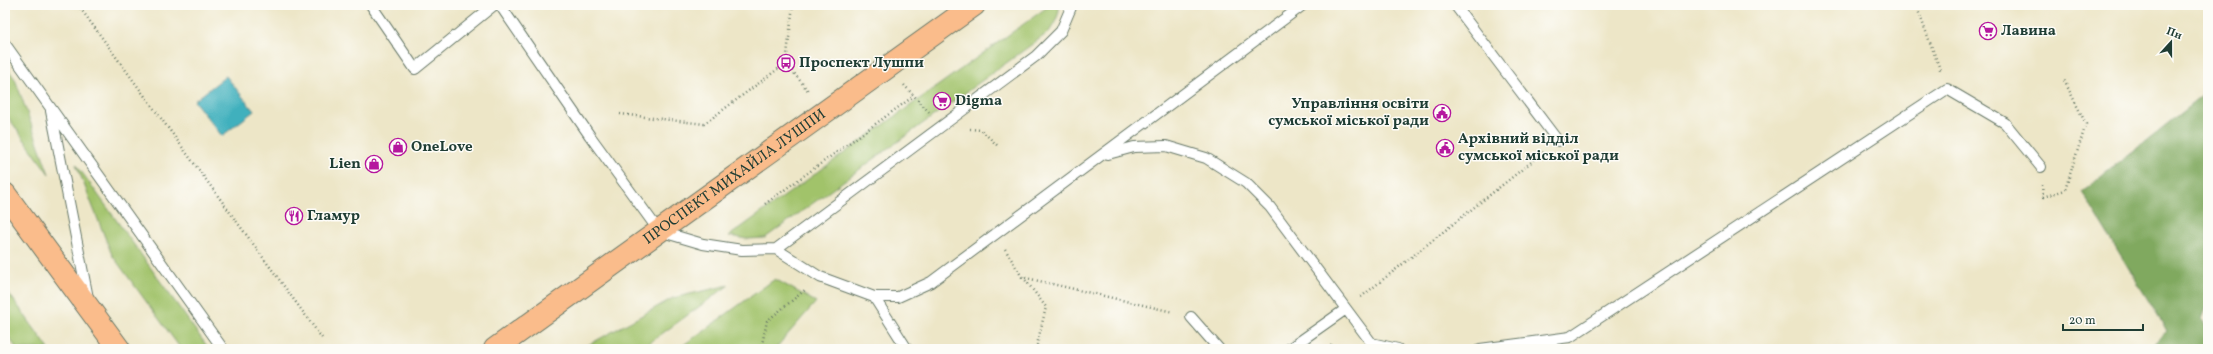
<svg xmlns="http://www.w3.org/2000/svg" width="2213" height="354" viewBox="0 0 2213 354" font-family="Vollkorn,serif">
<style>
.green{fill:#a1c36b;stroke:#608050}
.forest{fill:#80a95f;stroke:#50734a}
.water{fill:#41b0bd;stroke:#307678}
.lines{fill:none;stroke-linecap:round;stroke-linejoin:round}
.lane-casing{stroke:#677867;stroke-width:12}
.primary-casing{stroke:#677867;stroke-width:24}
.path{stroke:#677867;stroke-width:2.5;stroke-dasharray:1 3;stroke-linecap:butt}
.lane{stroke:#fff;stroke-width:10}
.primary{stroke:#fabc8b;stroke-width:22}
.labels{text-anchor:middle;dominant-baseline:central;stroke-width:3;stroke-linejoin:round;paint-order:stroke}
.poi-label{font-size:15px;font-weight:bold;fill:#1f3d34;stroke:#fdfcf7;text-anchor:start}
.street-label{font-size:15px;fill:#1f3d34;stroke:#fdfcf7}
</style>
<rect width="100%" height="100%" fill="#fdfcf7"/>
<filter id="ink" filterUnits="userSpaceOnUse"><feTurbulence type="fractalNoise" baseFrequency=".025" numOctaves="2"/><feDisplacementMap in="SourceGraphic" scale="8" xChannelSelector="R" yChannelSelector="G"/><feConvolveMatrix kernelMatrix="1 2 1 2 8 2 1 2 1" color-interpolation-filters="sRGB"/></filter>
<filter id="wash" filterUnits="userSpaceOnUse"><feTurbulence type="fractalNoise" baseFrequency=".012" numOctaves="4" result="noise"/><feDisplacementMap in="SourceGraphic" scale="16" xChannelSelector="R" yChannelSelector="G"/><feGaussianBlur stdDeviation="0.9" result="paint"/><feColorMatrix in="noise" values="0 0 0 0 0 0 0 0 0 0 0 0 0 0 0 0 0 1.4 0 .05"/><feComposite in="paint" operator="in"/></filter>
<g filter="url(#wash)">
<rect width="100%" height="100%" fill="#ede6c7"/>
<path class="green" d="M 1050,5 L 1059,5 C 1060,15 1054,24 1049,32 L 765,238 L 747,239 L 729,236 Z
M 5,65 L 15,79 L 49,174 L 5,113 Z
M 76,164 L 209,349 L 181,349 L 112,255 Z
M 775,279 L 816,302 L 775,349 L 678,349 Z
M 729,285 L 641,349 L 581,349 L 673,298 Z
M 5,288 L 49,349 L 17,349 L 5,332 Z"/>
<path class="forest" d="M 2208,91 L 2208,303 L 2202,319 L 2208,332 L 2208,349 L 2148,349 L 2167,331 L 2082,192 Z"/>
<path class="water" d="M 226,76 L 254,111 L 222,136 L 194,101 Z"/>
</g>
<g filter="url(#ink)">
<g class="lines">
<defs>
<path id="lane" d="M 371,5 L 415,69 L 494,5
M 500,5 L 590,136 L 659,231 L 703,244 L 742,250 L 776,249 L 820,277 L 874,297 L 898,297 L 931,282 L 1303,5
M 1455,5 L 1558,141
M 5,44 L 223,349
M 51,111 L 88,298
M 1108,154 L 1134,147 L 1166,146 L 1206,158 L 1246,183 L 1270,207 L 1376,349
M 776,249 L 1036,56 L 1061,31 L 1072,5
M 874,297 L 907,349
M 1191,317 L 1219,349
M 1371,343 L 1398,349
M 1289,349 L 1346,309
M 1480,349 L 1570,337 L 1947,89 L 2005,123 L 2041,167"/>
<g id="primary">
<path d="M 5,194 L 119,349"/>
<path id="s1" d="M 495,349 L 974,5"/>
</g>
</defs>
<use href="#lane" class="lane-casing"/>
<use href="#primary" class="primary-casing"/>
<path class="path" d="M 78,5 L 322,338
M 793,5 L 786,63 L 809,92
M 1916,5 L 1941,72
M 904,85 L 929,112
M 620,114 L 704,124 L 786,63
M 970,129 L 981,130 L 999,147
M 2042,185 L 2043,197 L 2065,190 L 2086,124 L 2063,78
M 765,204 L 914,96
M 1005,249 L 1022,277 L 1173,312
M 1023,277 L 1046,307 L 1036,349
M 1361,297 L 1544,152
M 761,349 L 767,321 L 805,290
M 1330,349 L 1333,342"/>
<use href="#lane" class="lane"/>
<use href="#primary" class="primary"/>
</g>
</g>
<defs>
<symbol id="supermarket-ring" viewBox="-11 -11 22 22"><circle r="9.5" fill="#fdfcf7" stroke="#b5179e" stroke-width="1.5"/><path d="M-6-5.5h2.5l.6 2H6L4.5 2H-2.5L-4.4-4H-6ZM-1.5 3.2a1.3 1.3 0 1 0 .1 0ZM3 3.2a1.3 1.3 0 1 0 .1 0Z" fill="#b5179e"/></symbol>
<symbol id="bus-ring" viewBox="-11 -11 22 22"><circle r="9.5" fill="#fdfcf7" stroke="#b5179e" stroke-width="1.5"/><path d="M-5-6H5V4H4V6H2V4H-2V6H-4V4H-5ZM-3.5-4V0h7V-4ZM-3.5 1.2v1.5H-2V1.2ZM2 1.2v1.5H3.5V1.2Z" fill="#b5179e"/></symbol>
<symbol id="civic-ring" viewBox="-11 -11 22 22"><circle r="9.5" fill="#fdfcf7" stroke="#b5179e" stroke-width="1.5"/><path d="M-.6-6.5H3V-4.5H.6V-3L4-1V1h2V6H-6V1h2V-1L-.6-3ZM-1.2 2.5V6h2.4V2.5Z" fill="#b5179e"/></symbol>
<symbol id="shop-ring" viewBox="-11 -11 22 22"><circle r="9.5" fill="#fdfcf7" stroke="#b5179e" stroke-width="1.5"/><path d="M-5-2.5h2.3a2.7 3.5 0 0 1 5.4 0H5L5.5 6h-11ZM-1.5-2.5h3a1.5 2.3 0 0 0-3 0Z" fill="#b5179e"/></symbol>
<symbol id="restaurant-ring" viewBox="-11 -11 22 22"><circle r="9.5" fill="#fdfcf7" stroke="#b5179e" stroke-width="1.5"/><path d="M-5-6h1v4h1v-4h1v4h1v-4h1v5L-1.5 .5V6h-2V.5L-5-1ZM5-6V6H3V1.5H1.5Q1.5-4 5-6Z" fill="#b5179e"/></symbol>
</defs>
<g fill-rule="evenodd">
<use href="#supermarket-ring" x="1978" y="21" width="20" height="20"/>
<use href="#bus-ring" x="776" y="53" width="20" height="20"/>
<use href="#supermarket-ring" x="932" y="91" width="20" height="20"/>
<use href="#civic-ring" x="1432" y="103" width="20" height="20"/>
<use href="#shop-ring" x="388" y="137" width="20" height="20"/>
<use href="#civic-ring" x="1435" y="138" width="20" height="20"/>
<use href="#shop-ring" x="364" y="154" width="20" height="20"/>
<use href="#restaurant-ring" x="284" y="206" width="20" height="20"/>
</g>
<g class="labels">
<g class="poi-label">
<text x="2001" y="31">Лавина</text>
<text x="799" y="63">Проспект Лушпи</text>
<text x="955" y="101">Digma</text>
<text x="1429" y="104" text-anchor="end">Управління освіти<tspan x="1429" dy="17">сумської міської ради</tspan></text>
<text x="1458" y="139">Архівний відділ<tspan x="1458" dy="17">сумської міської ради</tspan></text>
<text x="411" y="147">OneLove</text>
<text x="361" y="164" text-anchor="end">Lien</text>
<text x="307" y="216">Гламур</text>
</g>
<g class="street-label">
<text stroke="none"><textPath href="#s1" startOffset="295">ПРОСПЕКТ МИХАЙЛА ЛУШПИ</textPath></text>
</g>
</g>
<rect width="2213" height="354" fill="none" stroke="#fdfcf7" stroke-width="20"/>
<g transform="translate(2171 42) rotate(21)" stroke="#fdfcf7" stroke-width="3" paint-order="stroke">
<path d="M0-3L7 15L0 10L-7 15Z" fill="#1f3d34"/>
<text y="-6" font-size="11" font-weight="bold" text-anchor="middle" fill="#1f3d34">Пн</text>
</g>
<path d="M2063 324v6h80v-6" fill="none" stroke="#1f3d34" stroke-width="2"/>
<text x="2069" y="324" font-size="12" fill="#1f3d34" stroke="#fdfcf7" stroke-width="3" paint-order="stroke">20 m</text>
</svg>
